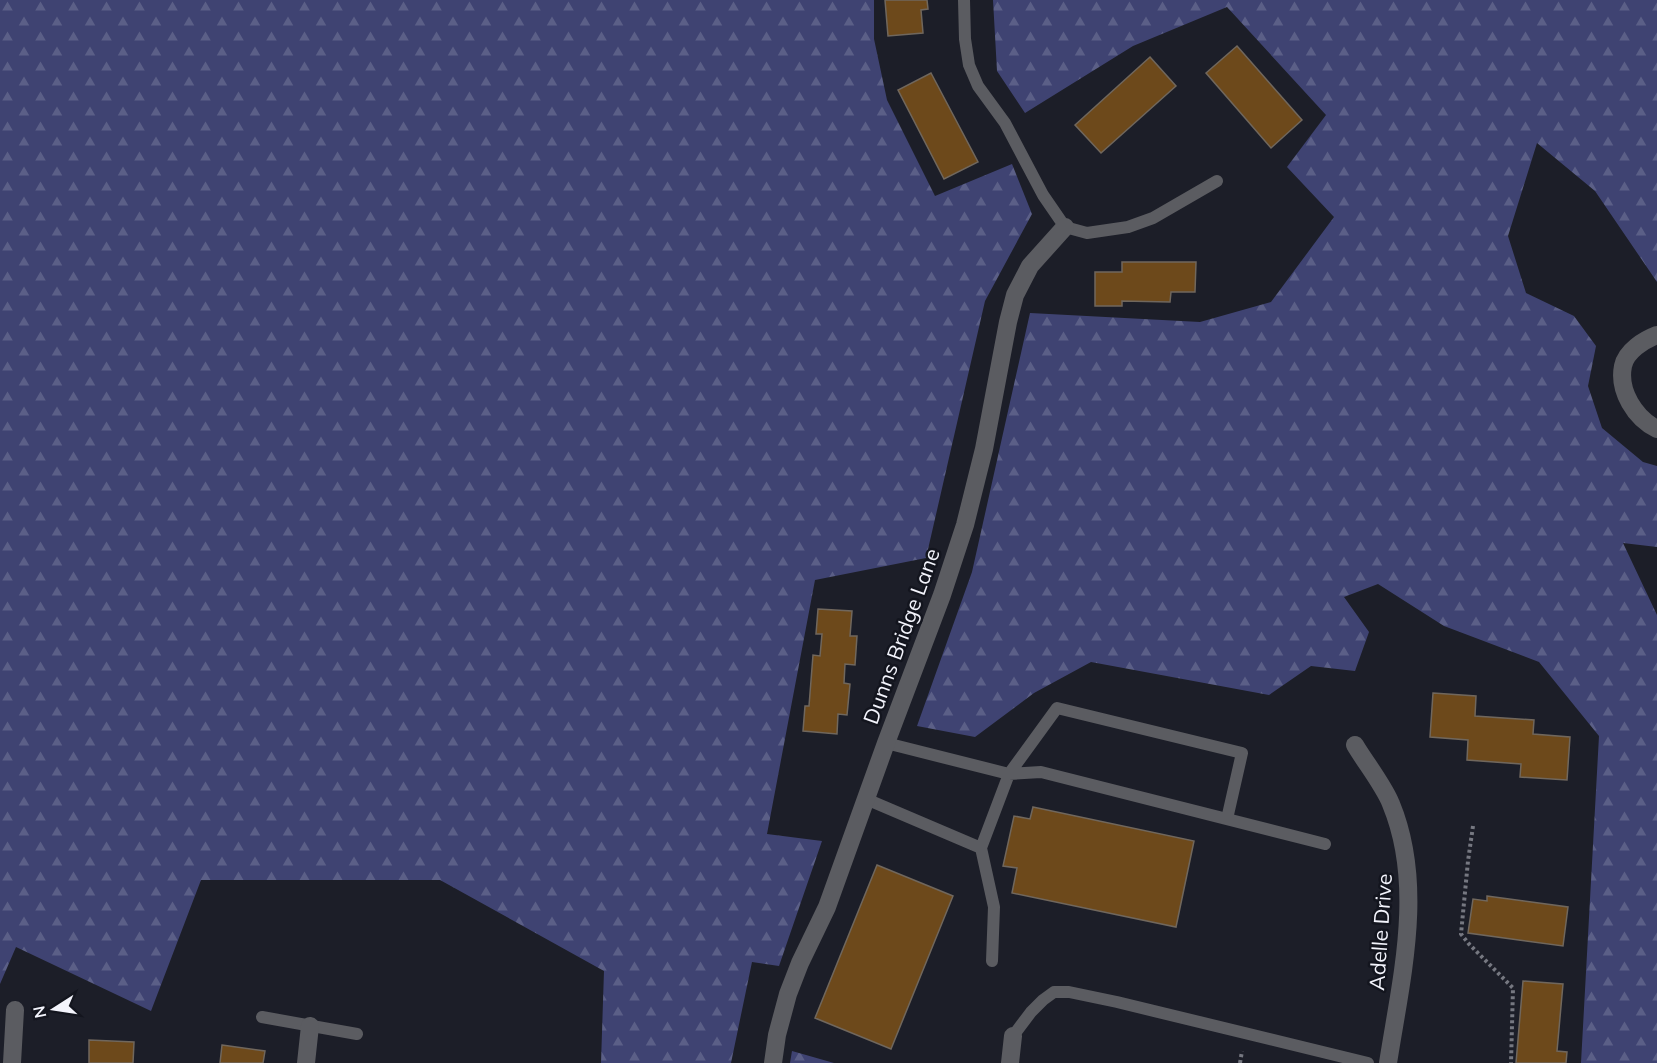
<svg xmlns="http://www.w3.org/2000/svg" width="1657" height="1063" viewBox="0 0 1657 1063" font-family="Mulish,sans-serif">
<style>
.forest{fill:url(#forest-firs)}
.building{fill:#6d491b;stroke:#70675d;stroke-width:1.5}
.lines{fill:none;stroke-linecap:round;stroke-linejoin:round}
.path{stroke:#767881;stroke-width:4;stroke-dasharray:3 3;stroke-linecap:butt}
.lane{stroke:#5b5c61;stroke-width:12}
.street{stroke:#5b5c61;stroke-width:18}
.labels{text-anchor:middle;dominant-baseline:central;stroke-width:5;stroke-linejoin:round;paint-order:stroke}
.street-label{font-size:21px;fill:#f3f4fc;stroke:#13151e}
</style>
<defs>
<pattern id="forest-firs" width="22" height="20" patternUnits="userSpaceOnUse" patternTransform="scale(1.5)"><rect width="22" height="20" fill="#3f4372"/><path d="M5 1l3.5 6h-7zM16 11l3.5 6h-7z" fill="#5b5f87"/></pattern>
</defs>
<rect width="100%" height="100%" fill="#1c1e28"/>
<path class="forest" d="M 0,0 L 874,0 L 874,39 L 887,100 L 935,196 L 1012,164 L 1032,214 L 985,301 L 926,558 L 815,580 L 767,834 L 822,841 L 779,966 L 752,962 L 731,1063 L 601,1063 L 604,971 L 440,880 L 201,880 L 151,1011 L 16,947 L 0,984 Z
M 993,0 L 1657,0 L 1657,282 L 1595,191 L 1537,143 L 1508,236 L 1526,293 L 1574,316 L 1596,346 L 1588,386 L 1602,428 L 1643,462 L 1657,466 L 1657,547 L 1623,543 L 1657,615 L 1657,1063 L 1581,1063 L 1599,736 L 1539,662 L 1444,626 L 1378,584 L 1344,597 L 1369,632 L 1355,671 L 1311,666 L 1269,695 L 1091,662 L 1034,693 L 975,737 L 917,726 L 972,572 L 1030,313 L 1200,322 L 1271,302 L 1334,217 L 1287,167 L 1326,115 L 1227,7 L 1133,46 L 1025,113 L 997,71 Z
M 792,1051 L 834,1063 L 790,1063 Z"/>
<path class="building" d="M 885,0 L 927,0 L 928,9 L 921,10 L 923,33 L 888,36 Z
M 1237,46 L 1302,120 L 1271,148 L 1206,73 Z
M 1150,57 L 1176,86 L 1101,153 L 1075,125 Z
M 931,73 L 978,162 L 944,179 L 898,90 Z
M 1122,262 L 1196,262 L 1195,292 L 1171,292 L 1170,302 L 1122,301 L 1122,306 L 1095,306 L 1095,272 L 1122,272 Z
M 818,609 L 852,611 L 850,636 L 857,636 L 855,665 L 845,664 L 844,683 L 850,684 L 847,715 L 838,714 L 837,734 L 803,731 L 805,706 L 809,706 L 813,655 L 820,656 L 822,634 L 816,634 Z
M 1433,693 L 1476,696 L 1475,716 L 1534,720 L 1533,734 L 1570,737 L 1567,780 L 1520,777 L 1521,764 L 1467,760 L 1468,740 L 1430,737 Z
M 1033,807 L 1194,841 L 1176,927 L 1012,893 L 1017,868 L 1003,866 L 1014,816 L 1030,819 Z
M 877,865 L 953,896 L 891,1049 L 815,1018 Z
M 1487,896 L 1568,907 L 1563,946 L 1468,933 L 1473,899 L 1487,901 Z
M 1523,981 L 1563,984 L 1557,1051 L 1567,1052 L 1566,1063 L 1516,1063 Z
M 89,1040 L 134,1042 L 133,1063 L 89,1063 Z
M 222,1045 L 265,1051 L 263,1063 L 220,1063 Z"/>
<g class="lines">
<path class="path" d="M 1473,826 L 1468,861 L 1461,934 L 1469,944 L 1513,988 L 1511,1063
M 1240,1063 L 1242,1051"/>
<path class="lane" d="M 964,0 L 965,39 L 969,65 L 978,86 L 1005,123 L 1043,195 L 1065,227 L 1087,233 L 1128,227 L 1153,218 L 1217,181
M 886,743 L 1009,774 L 1041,772 L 1325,844
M 866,799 L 981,848 L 1009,774 L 1057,708 L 1242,753 L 1227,819
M 981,848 L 994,907 L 992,961
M 262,1017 L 357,1034
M 1013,1036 L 1031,1012 L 1043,1000 L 1054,992 L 1069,992 L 1117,1002 L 1368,1063"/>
<path class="street" d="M 1657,335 C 1644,340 1626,351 1623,366 C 1618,391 1635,418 1657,429
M 1355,745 C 1365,762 1384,786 1391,804 C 1425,886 1401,979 1388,1063
M 12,1063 L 15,1010
M 306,1063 L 310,1026
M 773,1063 L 777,1035 L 788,994 L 800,963 L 827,907 L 886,743 L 942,595 L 965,525 L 984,449 L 1008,322 L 1015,295 L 1030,266 L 1065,227
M 1010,1063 L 1013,1036"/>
</g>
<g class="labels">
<g class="street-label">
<text transform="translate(901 636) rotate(-70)">Dunns Bridge Lane</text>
<text transform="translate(1380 932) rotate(-86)">Adelle Drive</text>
</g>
</g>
<g transform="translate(54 1009) rotate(258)" stroke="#13151e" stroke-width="4.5" paint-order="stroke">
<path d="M0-4.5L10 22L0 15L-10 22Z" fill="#f3f4fc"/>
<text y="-9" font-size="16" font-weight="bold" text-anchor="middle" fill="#f3f4fc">N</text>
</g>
</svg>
